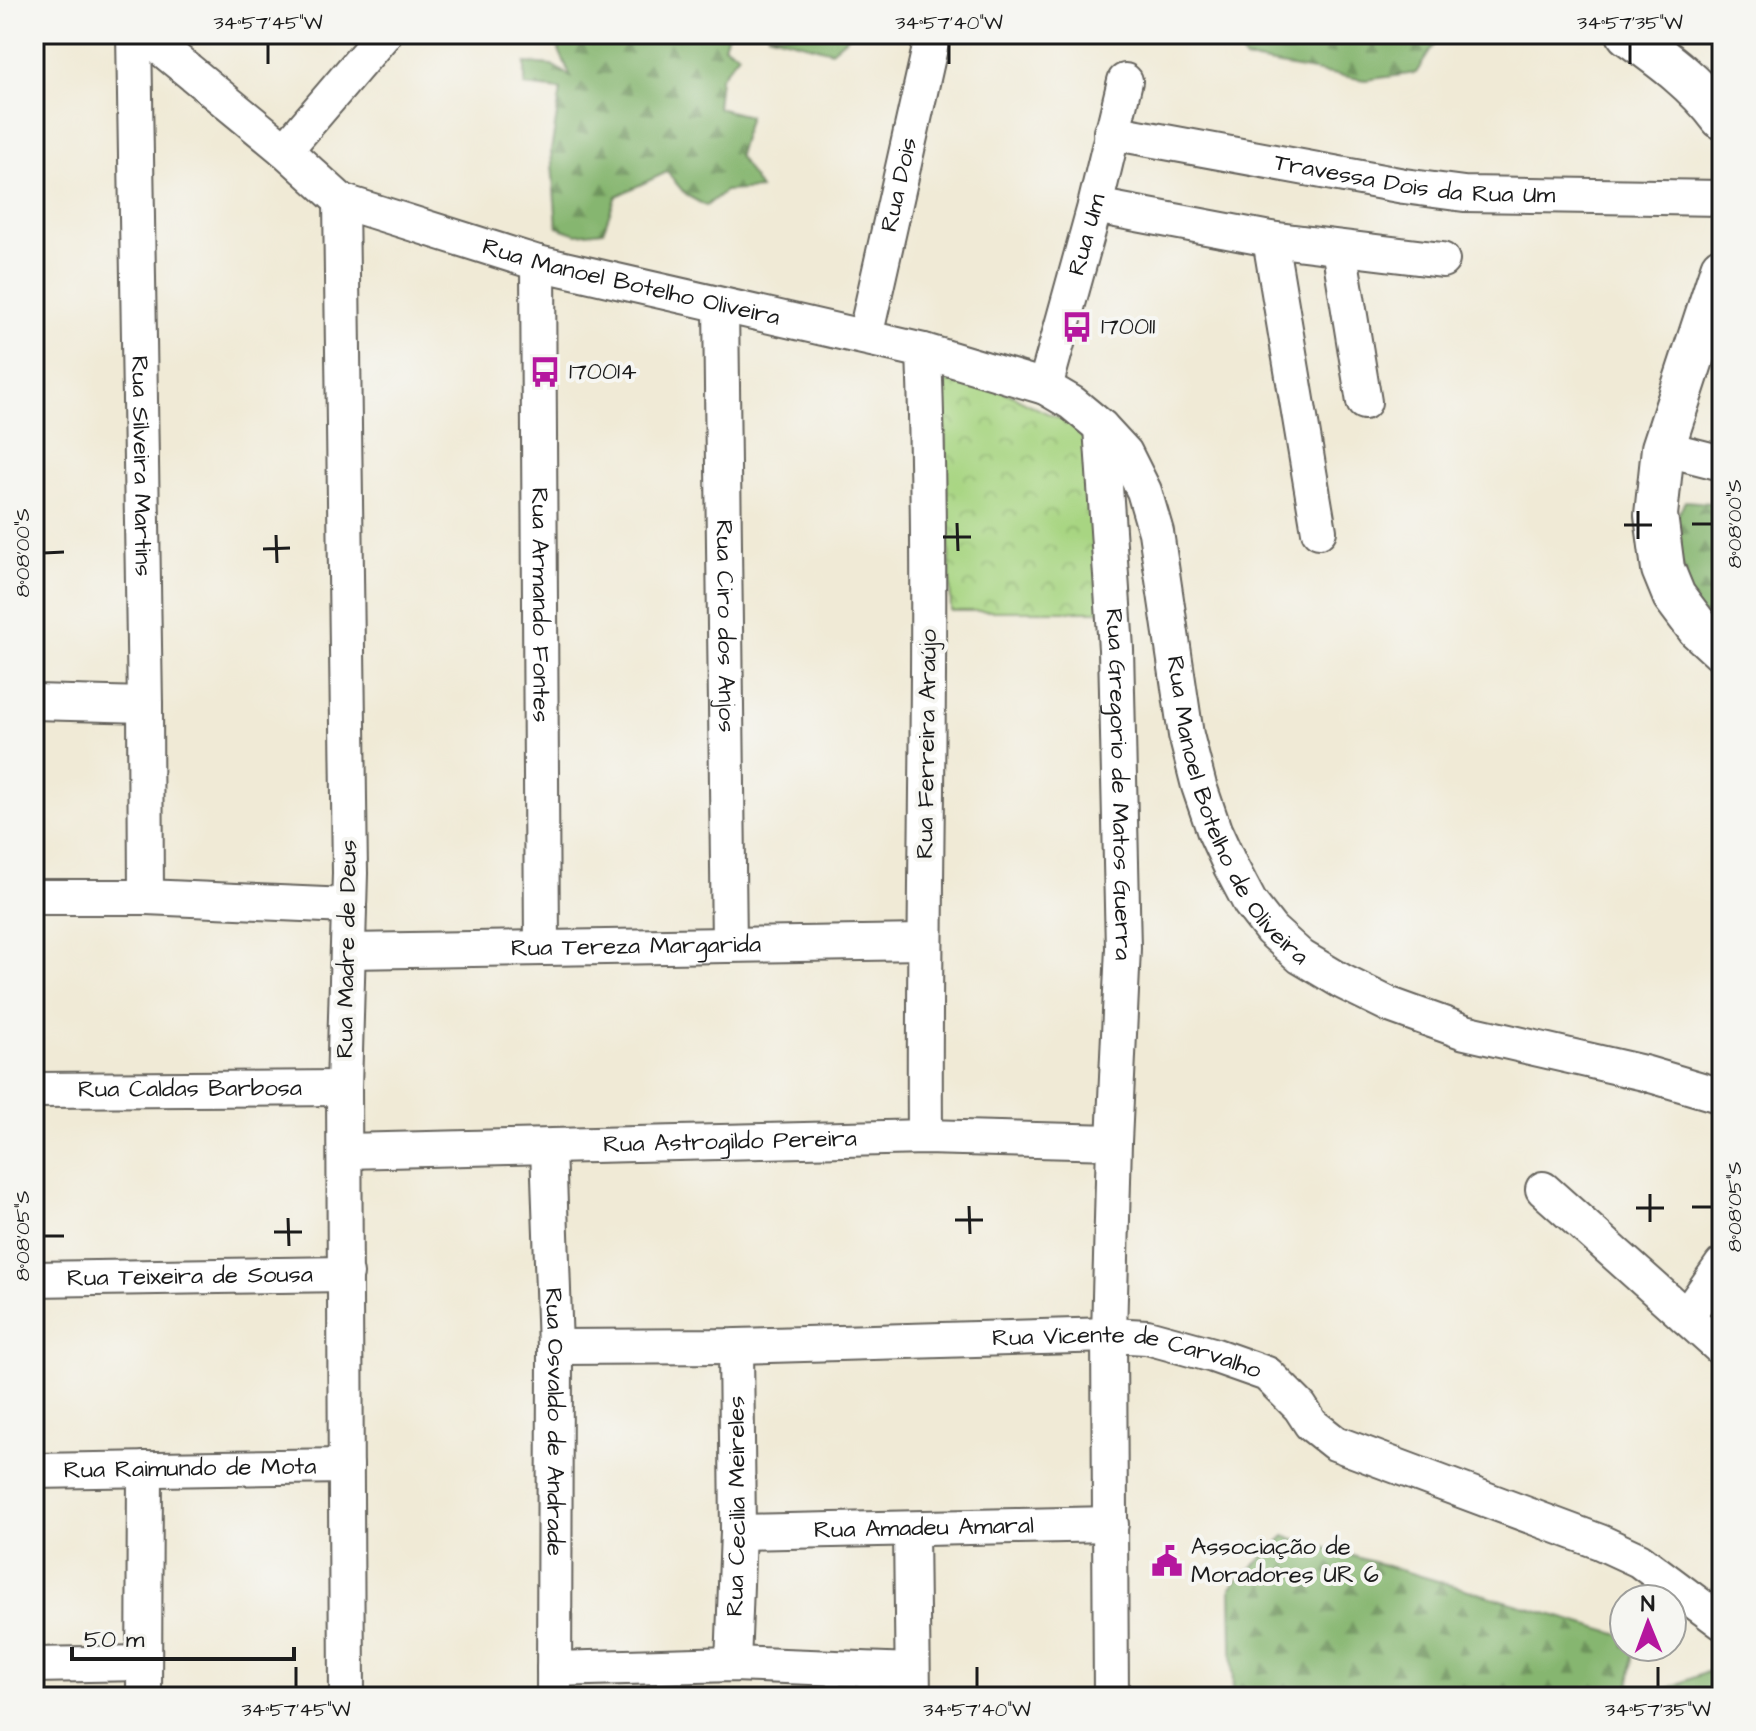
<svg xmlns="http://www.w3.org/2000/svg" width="1756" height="1731" viewBox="0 0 1756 1731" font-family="'Architects Daughter',sans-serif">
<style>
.forest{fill:url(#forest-firs);stroke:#516946;stroke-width:2}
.park{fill:url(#park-crowns);stroke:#62784f;stroke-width:2}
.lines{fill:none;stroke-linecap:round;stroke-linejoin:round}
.minor-casing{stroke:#66645d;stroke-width:38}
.major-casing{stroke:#66645d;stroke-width:46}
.minor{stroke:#fff;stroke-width:34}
.major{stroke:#fff;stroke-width:42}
.ticks{fill:none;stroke:#1c1c1c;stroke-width:3}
.labels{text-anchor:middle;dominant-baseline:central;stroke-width:8;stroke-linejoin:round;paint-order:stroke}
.street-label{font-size:24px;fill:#1c1c1c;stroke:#f6f6f2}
.poi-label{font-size:24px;fill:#1c1c1c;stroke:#f6f6f2;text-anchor:start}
.neatline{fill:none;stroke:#1c1c1c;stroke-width:3}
.ticks-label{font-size:20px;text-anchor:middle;fill:#1c1c1c}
</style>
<defs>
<pattern id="forest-firs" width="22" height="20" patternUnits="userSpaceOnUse" patternTransform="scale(2)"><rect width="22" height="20" fill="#86b670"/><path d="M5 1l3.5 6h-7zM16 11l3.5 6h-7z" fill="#6d935b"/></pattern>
<pattern id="park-crowns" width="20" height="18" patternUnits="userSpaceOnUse" patternTransform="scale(2)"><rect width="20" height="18" fill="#a8d582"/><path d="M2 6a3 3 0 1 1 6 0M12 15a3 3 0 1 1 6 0" fill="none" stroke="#90b670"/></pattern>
</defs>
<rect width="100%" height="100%" fill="#f6f6f2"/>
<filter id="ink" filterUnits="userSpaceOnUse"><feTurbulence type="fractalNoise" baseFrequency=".0125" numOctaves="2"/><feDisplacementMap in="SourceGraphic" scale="16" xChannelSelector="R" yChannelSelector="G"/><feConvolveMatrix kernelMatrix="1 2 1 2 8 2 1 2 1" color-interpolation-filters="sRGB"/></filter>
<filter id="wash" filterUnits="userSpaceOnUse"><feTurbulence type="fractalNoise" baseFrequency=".006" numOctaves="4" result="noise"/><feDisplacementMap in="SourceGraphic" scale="32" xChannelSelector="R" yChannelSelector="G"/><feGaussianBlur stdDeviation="1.8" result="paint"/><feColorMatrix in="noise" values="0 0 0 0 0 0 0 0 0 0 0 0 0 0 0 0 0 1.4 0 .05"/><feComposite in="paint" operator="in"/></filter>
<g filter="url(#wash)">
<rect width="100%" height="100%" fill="#f0ead6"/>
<path class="forest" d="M 548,34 L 639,34 L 636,42 L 654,42 L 659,34 L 728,34 L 724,46 L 739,54 L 720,78 L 717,108 L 749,116 L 738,155 L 760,189 L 725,191 L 706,206 L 686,195 L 667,172 L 616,196 L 603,231 L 577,234 L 557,227 L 551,151 L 561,90 L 525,86 L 525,63 L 552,65 L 571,77 L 559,50 Z
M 767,34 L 851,34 L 831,51 Z
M 1228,34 L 1441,34 L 1416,73 L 1365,80 L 1245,59 Z
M 1685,501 L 1722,504 L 1722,607 L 1693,619 L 1673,524 Z
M 1285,1536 L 1624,1636 L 1624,1647 L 1634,1647 L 1629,1697 L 1233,1697 L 1231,1587 Z
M 1711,1670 L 1722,1681 L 1722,1697 L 1657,1697 L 1659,1692 Z"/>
<path class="park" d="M 950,374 C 968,380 988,384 1005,392 C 1033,406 1058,421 1089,427 L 1107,611 L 951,611 L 943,387 Z"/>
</g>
<g filter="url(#ink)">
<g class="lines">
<defs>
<g id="minor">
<path id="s1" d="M 134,34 L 145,705 L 146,897"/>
<path id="s2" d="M 144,34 L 285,150 L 341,201 L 538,263 L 924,351 L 1045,387 L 1072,403 L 1101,427 L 1125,453 L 1144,491 L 1156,532 L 1186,735 L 1199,786 L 1214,830 L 1231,867 L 1250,903 L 1271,930 L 1301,957 L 1343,982 L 1390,1005 L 1465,1032 L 1644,1073 L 1722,1096"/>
<path id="s3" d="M 1111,132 L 1404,186 L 1464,194 L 1722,198"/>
<path d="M 285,150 L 384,34"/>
<path d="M 341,201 L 350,873 L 344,1088 L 347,1697"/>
<path d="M 1095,206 L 1270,239 L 1442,260"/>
<path d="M 1270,239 L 1319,531"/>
<path d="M 1339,248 L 1364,402"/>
<path id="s4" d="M 538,263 L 542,947"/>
<path id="s5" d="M 721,306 L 729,945"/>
<path id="s6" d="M 865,337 L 933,34"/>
<path d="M 924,351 C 934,613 923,875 925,1137"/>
<path id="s7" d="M 1045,387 L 1095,206 L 1125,81"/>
<path id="s8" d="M 1101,427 L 1116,649 L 1123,948 L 1114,1142 L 1109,1335 L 1111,1697"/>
<path d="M 1663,448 L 1722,463"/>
<path d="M 34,702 L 145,705"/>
<path d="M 34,897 L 146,897 L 348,906"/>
<path id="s9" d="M 348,951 L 924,942"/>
<path id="s10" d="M 34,1090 L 344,1088"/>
<path id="s11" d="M 548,1148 L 555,1347 L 554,1697"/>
<path id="s12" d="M 346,1151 L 925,1137 L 1114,1142"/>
<path d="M 1543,1189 L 1722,1349"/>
<path id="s13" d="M 34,1279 L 346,1274"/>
<path d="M 1686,1317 L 1722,1265"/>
<path id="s14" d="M 555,1347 L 736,1346 L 1109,1335 L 1147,1337 L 1213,1355 L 1267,1374 L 1300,1407 L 1311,1424 L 1335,1443 L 1600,1542 L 1639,1560 L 1722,1622"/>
<path id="s15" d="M 34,1471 L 346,1466"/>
<path d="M 911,1530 L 913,1697"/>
<path id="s16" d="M 738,1532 L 1111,1524"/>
<path id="s17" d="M 733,1664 L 738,1532 L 736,1346"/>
<path d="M 34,1665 L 143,1663"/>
<path d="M 554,1669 L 733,1664 L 912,1671"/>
<path d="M 144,1697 L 145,1469"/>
</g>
<path id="major" d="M 1628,34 C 1663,59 1696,83 1722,118
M 1722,268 L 1663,448 L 1656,515 L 1663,569 L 1674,596 L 1698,628 L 1722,650"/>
</defs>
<use href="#minor" class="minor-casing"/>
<use href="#major" class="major-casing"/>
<use href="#minor" class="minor"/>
<use href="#major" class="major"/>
</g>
</g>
<path class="ticks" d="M 268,44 L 268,64M 949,44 L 949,64M 1630,44 L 1630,64M 1638,511 L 1638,539M 957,523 L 958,551M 1692,524 L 1712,524M 1624,525 L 1652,525M 276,535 L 277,563M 943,537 L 971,537M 263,549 L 290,548M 44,553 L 64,552M 1650,1194 L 1650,1222M 969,1206 L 970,1234M 1692,1207 L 1712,1207M 1636,1208 L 1664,1208M 288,1218 L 289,1246M 955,1220 L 983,1220M 274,1232 L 302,1232M 44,1236 L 64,1236M 296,1667 L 296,1687M 977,1667 L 977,1687M 1658,1667 L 1658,1687"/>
<defs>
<symbol id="bus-bare" viewBox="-9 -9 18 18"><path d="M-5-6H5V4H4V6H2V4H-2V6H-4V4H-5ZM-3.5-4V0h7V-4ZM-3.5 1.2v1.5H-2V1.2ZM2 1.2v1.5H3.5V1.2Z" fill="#b5179e" stroke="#f6f6f2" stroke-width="2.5" paint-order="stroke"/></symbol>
<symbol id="civic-bare" viewBox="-9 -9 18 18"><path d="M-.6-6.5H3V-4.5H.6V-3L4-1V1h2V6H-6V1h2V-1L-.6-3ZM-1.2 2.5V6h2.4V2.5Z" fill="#b5179e" stroke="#f6f6f2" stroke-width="2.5" paint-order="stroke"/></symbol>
</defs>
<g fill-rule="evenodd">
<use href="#bus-bare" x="1055" y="305" width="44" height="44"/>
<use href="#bus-bare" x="523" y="350" width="44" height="44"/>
<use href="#civic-bare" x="1145" y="1539" width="44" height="44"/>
</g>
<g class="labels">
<g class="street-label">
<text stroke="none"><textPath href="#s3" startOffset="308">Travessa Dois da Rua Um</textPath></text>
<text stroke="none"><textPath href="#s6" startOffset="156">Rua Dois</textPath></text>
<text stroke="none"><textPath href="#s7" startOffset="158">Rua Um</textPath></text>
<text stroke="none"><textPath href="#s2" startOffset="560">Rua Manoel Botelho Oliveira</textPath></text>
<text stroke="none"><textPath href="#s1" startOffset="432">Rua Silveira Martins</textPath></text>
<text stroke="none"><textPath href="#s4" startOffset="342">Rua Armando Fontes</textPath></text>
<text stroke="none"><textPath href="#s5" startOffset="320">Rua Ciro dos Anjos</textPath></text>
<text transform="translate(927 744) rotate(-89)">Rua Ferreira Araújo</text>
<text stroke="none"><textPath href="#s8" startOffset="358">Rua Gregorio de Matos Guerra</textPath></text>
<text stroke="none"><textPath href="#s2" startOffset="1472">Rua Manoel Botelho de Oliveira</textPath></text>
<text stroke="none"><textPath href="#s9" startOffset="288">Rua Tereza Margarida</textPath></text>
<text transform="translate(347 949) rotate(-89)">Rua Madre de Deus</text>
<text stroke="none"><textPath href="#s10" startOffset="156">Rua Caldas Barbosa</textPath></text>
<text stroke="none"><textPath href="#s12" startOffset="384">Rua Astrogildo Pereira</textPath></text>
<text stroke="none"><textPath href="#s13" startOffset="156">Rua Teixeira de Sousa</textPath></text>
<text stroke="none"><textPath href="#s14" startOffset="574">Rua Vicente de Carvalho</textPath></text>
<text stroke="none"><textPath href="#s11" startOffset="274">Rua Osvaldo de Andrade</textPath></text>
<text stroke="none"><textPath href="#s15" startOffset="156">Rua Raimundo de Mota</textPath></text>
<text stroke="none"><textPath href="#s17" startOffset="158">Rua Cecilia Meireles</textPath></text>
<text stroke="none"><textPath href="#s16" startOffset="186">Rua Amadeu Amaral</textPath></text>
</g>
<g class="poi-label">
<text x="1101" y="327">170011</text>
<text x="569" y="372">170014</text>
<text x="1191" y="1547">Associação de<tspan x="1191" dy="28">Moradores UR 6</tspan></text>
</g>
</g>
<rect width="1756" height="1731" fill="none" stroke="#f6f6f2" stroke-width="88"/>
<g transform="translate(1648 1623) rotate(359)"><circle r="38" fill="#f6f6f2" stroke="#9f9f9c" stroke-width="2"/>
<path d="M0-6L14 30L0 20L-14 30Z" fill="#b5179e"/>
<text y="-12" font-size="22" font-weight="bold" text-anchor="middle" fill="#1c1c1c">N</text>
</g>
<path d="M72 1647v12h222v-12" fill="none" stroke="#1c1c1c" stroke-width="4"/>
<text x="84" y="1647" font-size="24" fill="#1c1c1c" stroke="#f6f6f2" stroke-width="6" paint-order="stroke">50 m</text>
<rect x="44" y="44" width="1668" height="1643" class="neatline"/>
<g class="ticks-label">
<text x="268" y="29">34°57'45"W</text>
<text x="949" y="29">34°57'40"W</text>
<text x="1630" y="29">34°57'35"W</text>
<text transform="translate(1734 524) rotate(-90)" y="7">8°08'00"S</text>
<text transform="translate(22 553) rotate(-90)" y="7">8°08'00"S</text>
<text transform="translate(1734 1207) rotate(-90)" y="7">8°08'05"S</text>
<text transform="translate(22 1236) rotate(-90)" y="7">8°08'05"S</text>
<text x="296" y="1716">34°57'45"W</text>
<text x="977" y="1716">34°57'40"W</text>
<text x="1658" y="1716">34°57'35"W</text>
</g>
</svg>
